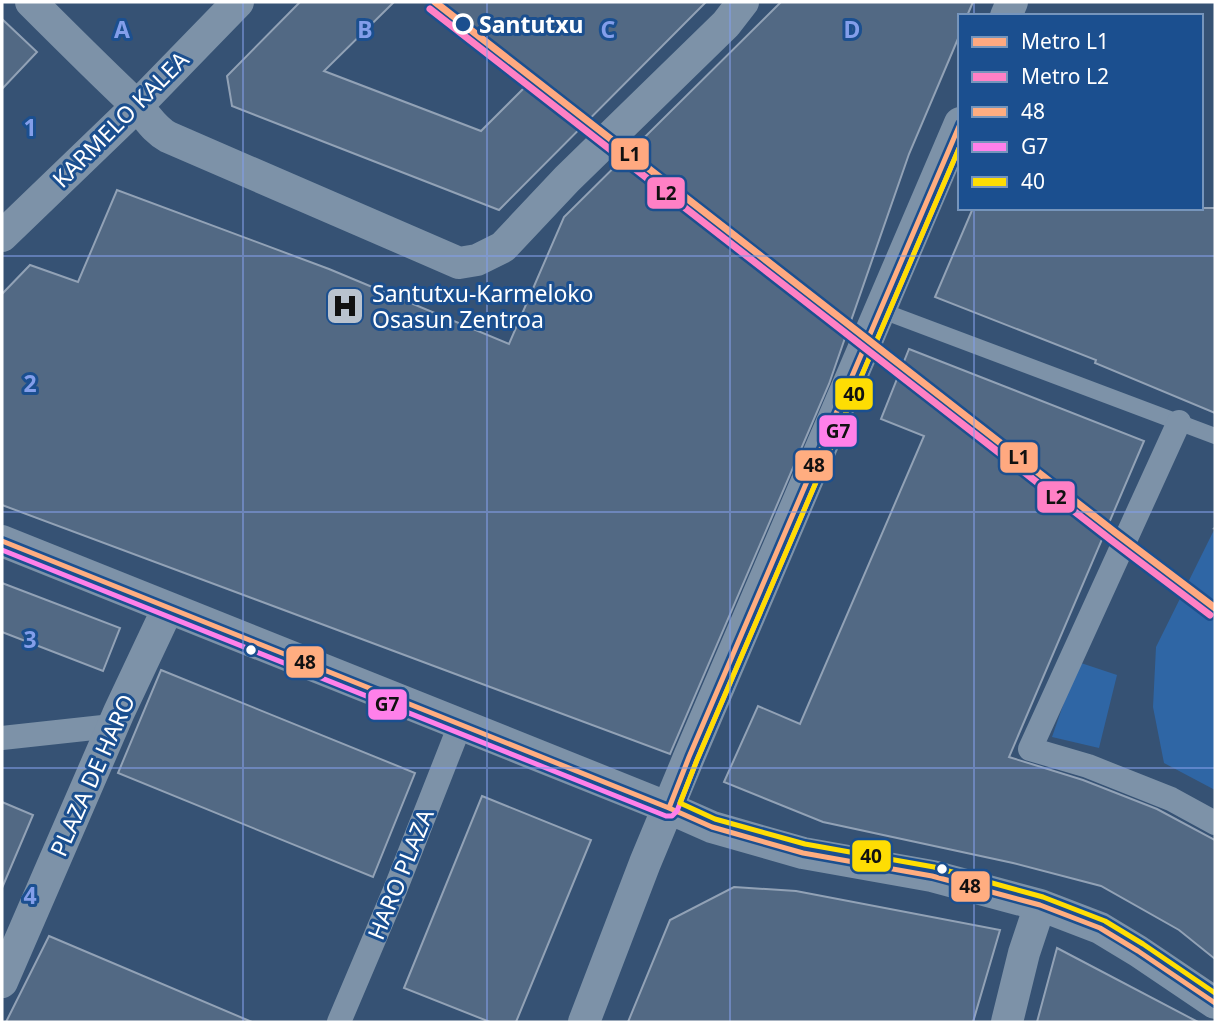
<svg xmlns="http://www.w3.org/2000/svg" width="1217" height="1024" viewBox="0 0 1217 1024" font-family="'Noto Sans',sans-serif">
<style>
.green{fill:#2f66a5}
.building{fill:#526984;stroke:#92a2b6;stroke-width:2}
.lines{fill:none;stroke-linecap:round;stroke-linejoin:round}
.service{stroke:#7d92a8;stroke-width:16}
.pedestrian{stroke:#7d92a8;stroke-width:24}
.minor{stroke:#7d92a8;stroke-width:32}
.rail{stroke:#7e92a7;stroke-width:5;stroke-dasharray:12 5;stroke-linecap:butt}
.bus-1-casing{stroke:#1b4f8f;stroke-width:10}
.bus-2-casing{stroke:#1b4f8f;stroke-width:10}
.bus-3-casing{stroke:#1b4f8f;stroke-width:10}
.bus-1{stroke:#ffad80;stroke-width:5}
.bus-2{stroke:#ff80ea;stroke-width:5}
.bus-3{stroke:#fedd03;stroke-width:5}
.metro-1-casing{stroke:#1b4f8f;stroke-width:12}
.metro-2-casing{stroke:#1b4f8f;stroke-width:12}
.metro-1{stroke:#ffa980;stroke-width:7}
.metro-2{stroke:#ff80c5;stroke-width:7}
.grid{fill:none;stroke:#839eea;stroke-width:2;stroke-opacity:0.55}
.stop-dot{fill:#1b4f8f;stroke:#fff;stroke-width:3.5}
.bus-dot{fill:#fff;stroke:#1b4f8f;stroke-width:2.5}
.labels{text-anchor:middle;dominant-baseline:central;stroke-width:6;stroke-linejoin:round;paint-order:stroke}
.stop-label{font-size:23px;font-weight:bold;fill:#fff;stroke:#1b4f8f;text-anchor:start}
.street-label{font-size:23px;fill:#fff;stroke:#1b4f8f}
.poi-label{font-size:23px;fill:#fff;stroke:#1b4f8f;text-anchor:start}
.grid-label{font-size:23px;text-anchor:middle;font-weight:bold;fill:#839eea;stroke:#1b4f8f;stroke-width:6;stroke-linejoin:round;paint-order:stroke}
.line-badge{stroke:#1b4f8f;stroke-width:2.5}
.pale-badge-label{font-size:19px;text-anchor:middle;font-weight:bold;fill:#111}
</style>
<rect width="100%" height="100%" fill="#365274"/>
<path class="green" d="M 1215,528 L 1215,790 L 1164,763 L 1153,707 L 1156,647 Z
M 1078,662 L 1117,675 L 1099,748 L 1052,737 Z"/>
<path class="building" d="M 300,2 L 394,2 L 324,71 L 481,131 L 532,80 L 492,48 L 493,47 L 431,2 L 706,2 L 499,210 L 232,106 L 227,76 Z
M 781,2 L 973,2 L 967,16 L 960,16 L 960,34 L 909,154 L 829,384 L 670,754 L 2,505 L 2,294 L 30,265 L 78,282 L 117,190 L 329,269 L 509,344 L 564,217 Z
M 2,19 L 37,52 L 2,89 Z
M 973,208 L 1215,208 L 1215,413 L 1095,363 L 1096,360 L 935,297 Z
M 909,349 L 1144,441 L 1009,757 L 1083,780 L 1157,809 L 1215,840 L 1215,959 L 1179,930 L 1101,886 L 1013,863 L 823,822 L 724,782 L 758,706 L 800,724 L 924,436 L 881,419 Z
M 2,583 L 120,628 L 103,671 L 2,632 Z
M 161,670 L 415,773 L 373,877 L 118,773 Z
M 482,796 L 591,840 L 516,1022 L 490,1022 L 404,988 Z
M 2,802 L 33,815 L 2,888 Z
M 734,887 L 796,891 L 1000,930 L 973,1022 L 628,1022 L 670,920 Z
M 49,936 L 252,1022 L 6,1022 Z
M 1057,948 L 1198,1022 L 1037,1022 Z"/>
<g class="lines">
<path class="service" d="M 880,310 L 1215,436"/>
<path class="pedestrian" d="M 1179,422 L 1030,749 L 1088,766 L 1171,799 L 1215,823
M 2,738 L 112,726
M 339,1022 L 395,890 L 460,725"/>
<path class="minor" d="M 31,2 C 65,36 99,70 134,103 C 147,115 152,128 168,137 L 459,263 L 477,260 L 503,247 L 567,179 L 726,24 L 743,2
M 1006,16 L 1012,2
M 2,236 L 137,106 L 238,2
M 2,541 L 669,808 L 712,827 L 803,853 L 932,876 L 1040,905 L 1100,928 L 1138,951 L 1215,1003
M 2,982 L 119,712 L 168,608
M 584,1022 L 645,863 L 689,757 L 960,123
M 1007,1022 L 1024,953 L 1040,905"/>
<path class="rail" d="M 1214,527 L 1215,528"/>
<defs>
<path id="bus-1" d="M 2,541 L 669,808 L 712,827 L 803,853 L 932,876 L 1040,905 L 1100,928 L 1138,951 L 1215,1003
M 669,808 L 689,757 L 960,124"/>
<path id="bus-2" d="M 2,550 L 666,816 L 672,816 L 677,811 L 697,760 L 960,146"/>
<path id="bus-3" d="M 960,146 L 697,760 L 680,803 L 715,819 L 805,844 L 934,867 L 1043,897 L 1105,921 L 1143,944 L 1215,993"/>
</defs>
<use href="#bus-1" class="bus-1-casing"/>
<use href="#bus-2" class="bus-2-casing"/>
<use href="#bus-3" class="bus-3-casing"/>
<use href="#bus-1" class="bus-1"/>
<use href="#bus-2" class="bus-2"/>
<use href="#bus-3" class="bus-3"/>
<defs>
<path id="metro-1" d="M 435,2 L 1116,533 L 1215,608"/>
<path id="metro-2" d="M 430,9 L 1111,540 L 1210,615"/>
</defs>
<use href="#metro-1" class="metro-1-casing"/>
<use href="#metro-2" class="metro-2-casing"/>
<use href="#metro-1" class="metro-1"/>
<use href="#metro-2" class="metro-2"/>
</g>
<path class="grid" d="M 243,2 L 243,1022M 487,2 L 487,1022M 730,2 L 730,1022M 974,2 L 974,16M 974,208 L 974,1022M 2,256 L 1215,256M 2,512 L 1215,512M 2,768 L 1215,768"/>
<defs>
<symbol id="hospital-square" viewBox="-11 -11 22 22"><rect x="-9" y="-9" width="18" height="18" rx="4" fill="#b9c2ce" stroke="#1b4f8f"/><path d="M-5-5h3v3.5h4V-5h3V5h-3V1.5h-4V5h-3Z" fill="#111"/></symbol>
</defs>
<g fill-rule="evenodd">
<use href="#hospital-square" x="323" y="284" width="44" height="44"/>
</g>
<circle class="stop-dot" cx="463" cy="24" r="9"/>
<g class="bus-dot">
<circle cx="251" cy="650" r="6"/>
<circle cx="942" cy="869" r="6"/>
</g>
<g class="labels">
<g class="stop-label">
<text x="479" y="24">Santutxu</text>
</g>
<g class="street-label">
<text transform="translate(120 119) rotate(-45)">KARMELO KALEA</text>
<text transform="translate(92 775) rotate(-66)">PLAZA DE HARO</text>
<text transform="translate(400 874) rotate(-68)">HARO PLAZA</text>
</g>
<g class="poi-label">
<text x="372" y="293">Santutxu-Karmeloko<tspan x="372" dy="26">Osasun Zentroa</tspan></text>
</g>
</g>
<g class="grid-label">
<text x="122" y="38">A</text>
<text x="365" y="38">B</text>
<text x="608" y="38">C</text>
<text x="852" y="38">D</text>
<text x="30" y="136">1</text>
<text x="30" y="392">2</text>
<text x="30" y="648">3</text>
<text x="30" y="904">4</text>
</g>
<g class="line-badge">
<rect x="610" y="137" width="40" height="34" rx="7" fill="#ffa980"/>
<rect x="646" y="176" width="40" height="34" rx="7" fill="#ff80c5"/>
<rect x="834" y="377" width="40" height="34" rx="7" fill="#fedd03"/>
<rect x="818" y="414" width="40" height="34" rx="7" fill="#ff80ea"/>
<rect x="999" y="441" width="40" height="33" rx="7" fill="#ffa980"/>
<rect x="794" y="449" width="40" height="33" rx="7" fill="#ffad80"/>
<rect x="1036" y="480" width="40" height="34" rx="7" fill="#ff80c5"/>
<rect x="285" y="645" width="40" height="34" rx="7" fill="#ffad80"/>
<rect x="367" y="688" width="41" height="33" rx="7" fill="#ff80ea"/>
<rect x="851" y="839" width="41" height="34" rx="7" fill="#fedd03"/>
<rect x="950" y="870" width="41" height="33" rx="7" fill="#ffad80"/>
</g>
<g class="pale-badge-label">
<text x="630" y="161">L1</text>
<text x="666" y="200">L2</text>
<text x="854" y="401">40</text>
<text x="838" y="438">G7</text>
<text x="1019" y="464">L1</text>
<text x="814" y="472">48</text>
<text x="1056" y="504">L2</text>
<text x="305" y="669">48</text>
<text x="387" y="711">G7</text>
<text x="871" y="863">40</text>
<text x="970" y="893">48</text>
</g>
<rect width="1217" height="1024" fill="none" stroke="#ffffff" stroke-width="7"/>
<rect x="958" y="14" width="245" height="196" fill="#1b4f8f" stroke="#7695bc" stroke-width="2"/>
<rect x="972" y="37" width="35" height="10" fill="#ffa980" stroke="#7695bc" stroke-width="2"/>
<text x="1021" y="49" font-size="21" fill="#ffffff">Metro L1</text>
<rect x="972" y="72" width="35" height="10" fill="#ff80c5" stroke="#7695bc" stroke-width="2"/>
<text x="1021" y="84" font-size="21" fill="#ffffff">Metro L2</text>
<rect x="972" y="107" width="35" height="10" fill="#ffad80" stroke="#7695bc" stroke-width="2"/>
<text x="1021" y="119" font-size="21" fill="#ffffff">48</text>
<rect x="972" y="142" width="35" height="10" fill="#ff80ea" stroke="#7695bc" stroke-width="2"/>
<text x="1021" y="154" font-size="21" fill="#ffffff">G7</text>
<rect x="972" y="177" width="35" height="10" fill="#fedd03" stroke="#7695bc" stroke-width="2"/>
<text x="1021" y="189" font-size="21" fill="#ffffff">40</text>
</svg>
